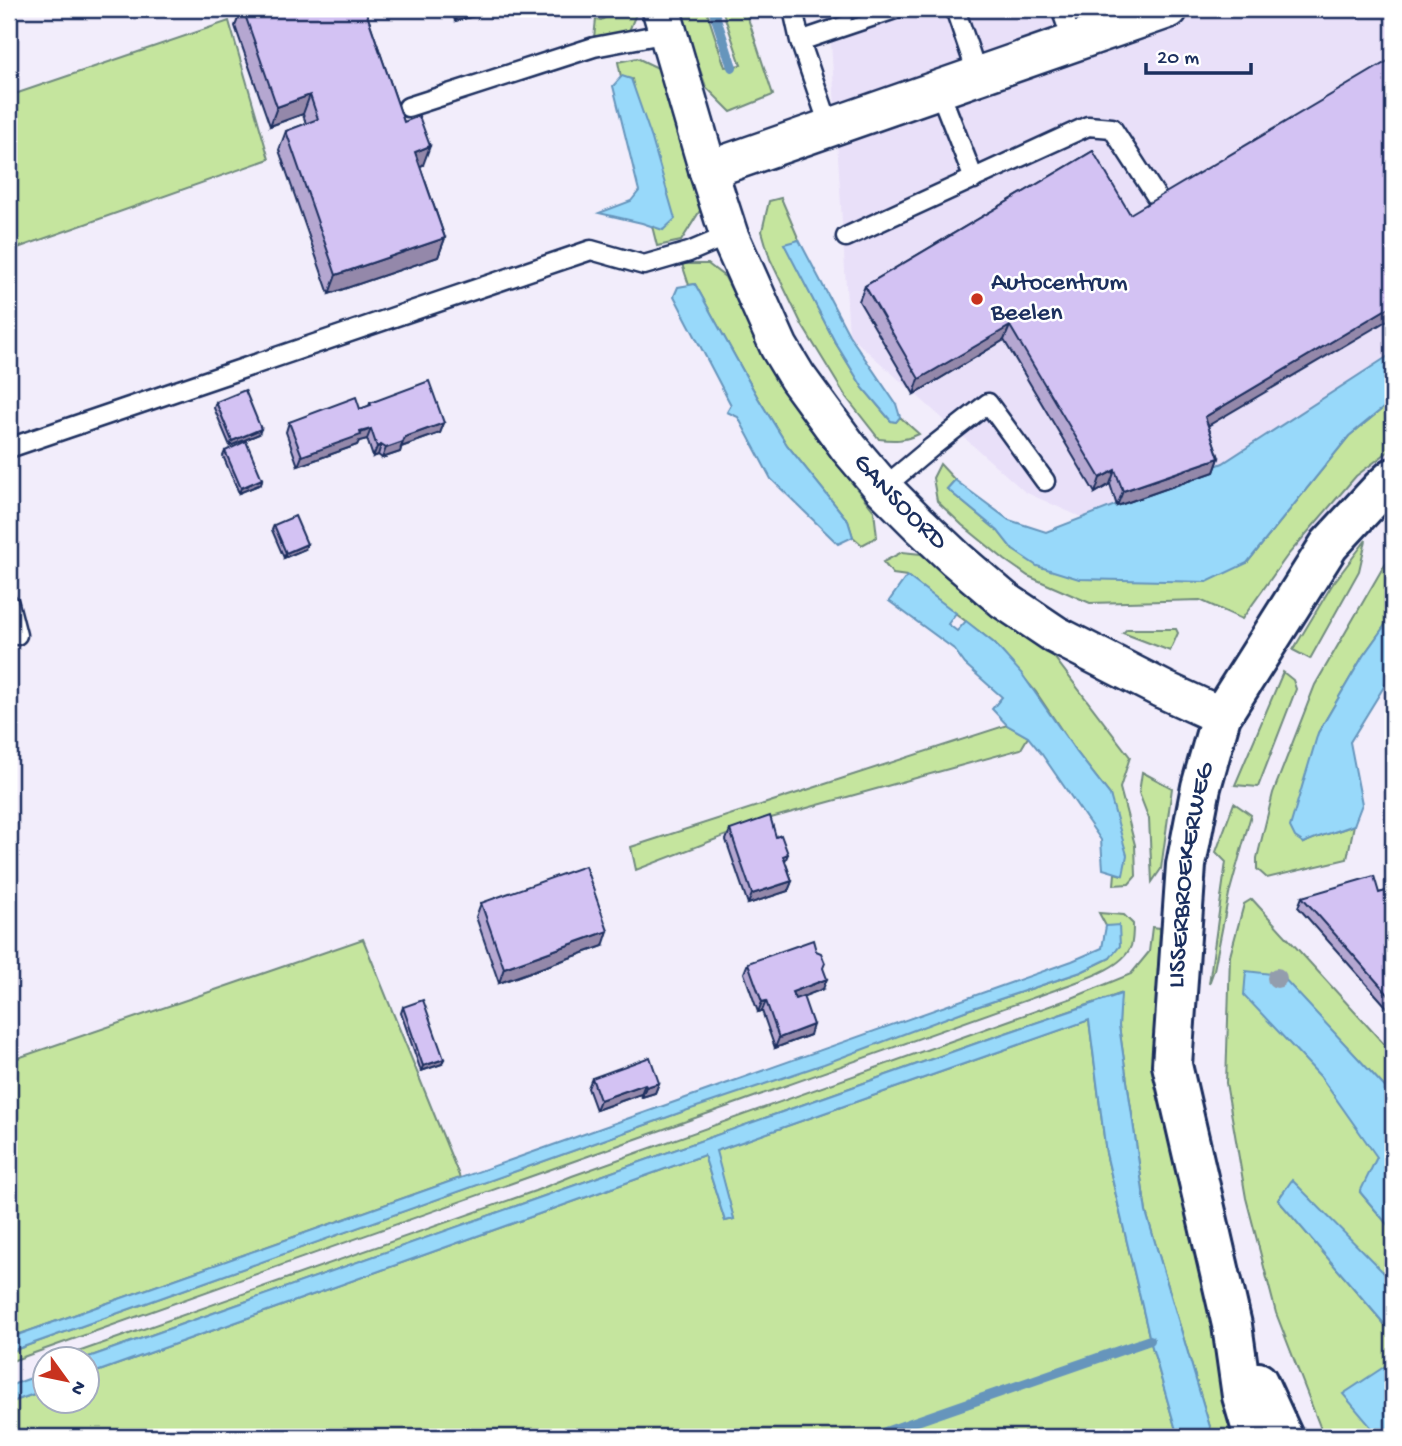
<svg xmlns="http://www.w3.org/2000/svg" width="1402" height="1446" viewBox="0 0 1402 1446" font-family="'Gochi Hand',sans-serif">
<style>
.built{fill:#e9e0f9}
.green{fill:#c5e59e;stroke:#708a7e;stroke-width:2}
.water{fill:#98d9fa;stroke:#6695bc;stroke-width:2}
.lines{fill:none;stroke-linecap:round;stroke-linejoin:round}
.stream{stroke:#6695bc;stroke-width:10}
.service-casing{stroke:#1b2f5e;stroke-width:23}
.minor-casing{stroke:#1b2f5e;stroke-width:42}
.secondary-casing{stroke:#1b2f5e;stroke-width:44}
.service{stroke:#fff;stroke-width:18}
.minor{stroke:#fff;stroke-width:37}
.secondary{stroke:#fff;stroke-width:38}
.tree{fill:#939dad}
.wall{fill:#b5a7d1;stroke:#1b2f5e;stroke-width:2}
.shaded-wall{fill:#9488aa;stroke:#1b2f5e;stroke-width:2}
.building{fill:#d3c2f3;stroke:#1b2f5e;stroke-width:2}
.poi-dot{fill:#c8321e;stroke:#fff;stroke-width:2.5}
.labels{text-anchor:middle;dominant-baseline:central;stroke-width:5;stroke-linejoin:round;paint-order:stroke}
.poi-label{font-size:26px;fill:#1b2f5e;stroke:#fff;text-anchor:start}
.street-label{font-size:26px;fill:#1b2f5e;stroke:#fff}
</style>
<rect width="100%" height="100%" fill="#f2edfb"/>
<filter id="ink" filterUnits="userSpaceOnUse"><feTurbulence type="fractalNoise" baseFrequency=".0143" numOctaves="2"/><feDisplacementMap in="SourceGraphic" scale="14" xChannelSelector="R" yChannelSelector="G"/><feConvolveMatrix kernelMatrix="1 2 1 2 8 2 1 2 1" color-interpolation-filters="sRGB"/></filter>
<g filter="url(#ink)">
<path class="built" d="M 829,9 L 1393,9 L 1393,478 L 1241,589 L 1025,492 L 849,335 Z"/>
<path class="green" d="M 613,9 L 638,9 L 629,31 L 594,38 L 596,19 L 601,20 L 614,13 Z
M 679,9 L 706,9 L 725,67 L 741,65 L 722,9 L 745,9 L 773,95 L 731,112 L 706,87 Z
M 229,21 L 269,159 L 9,251 L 9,96 Z
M 637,58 L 660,69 L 701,209 L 681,241 L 657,246 L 652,226 L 663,229 L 632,79 L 621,77 L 618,62 Z
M 781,198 L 799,240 L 785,245 L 835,342 L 863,388 L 891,421 L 896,422 L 900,417 L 919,434 C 904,441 894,441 879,439 L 846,397 L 802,325 L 770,259 L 762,231 L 769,201 Z
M 682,264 L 708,264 L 725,277 L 769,365 L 820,442 L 874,511 L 877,537 L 862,545 L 853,537 L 848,521 L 787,445 L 758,398 L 695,284 L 689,285 Z
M 1393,400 L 1393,448 L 1356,476 L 1287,556 L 1242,619 L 1200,600 L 1090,603 L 1028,576 L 1005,560 L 962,525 L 937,501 L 933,478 L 940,464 L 955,480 L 947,489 L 998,531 L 1013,550 L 1247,563 L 1349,436 Z
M 1366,540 L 1359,571 L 1310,659 L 1293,650 L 1332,585 Z
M 902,552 L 921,554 L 971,595 L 1054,657 L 1130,757 L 1120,788 L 1135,845 L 1136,876 L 1129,884 L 1114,885 L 1115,873 L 1122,875 L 1110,795 L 1075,750 L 1036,692 L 994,643 L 907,576 L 893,574 L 883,562 Z
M 1393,555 L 1393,614 L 1363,656 L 1318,733 L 1304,843 C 1320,835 1337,832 1354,825 L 1347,859 L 1267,878 L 1257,869 L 1257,858 L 1273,793 L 1315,685 L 1385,564 Z
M 1127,629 L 1176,629 L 1178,633 L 1170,651 L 1123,633 Z
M 1283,672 L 1293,680 L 1296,689 L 1258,787 L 1235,785 Z
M 1007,725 L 1028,737 L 1021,749 L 771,818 L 636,870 L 631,847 Z
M 1142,772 L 1172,788 L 1161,869 L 1152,882 L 1149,819 L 1139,793 Z
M 1234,803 L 1251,815 L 1229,894 L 1214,970 L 1209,984 L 1226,862 L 1216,852 Z
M 1252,899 L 1393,1054 L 1393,1096 L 1281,976 L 1332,1071 L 1393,1156 L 1360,1192 L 1393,1231 L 1393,1282 L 1282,1194 L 1278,1200 L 1393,1334 L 1393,1369 L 1377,1435 L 1378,1437 L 1324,1437 L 1276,1313 L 1246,1198 L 1226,1083 L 1230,956 L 1244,904 Z
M 1099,913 L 1124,915 L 1133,924 C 1133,931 1133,940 1131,946 C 1122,970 1077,981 1055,990 L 9,1362 L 9,1352 L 970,1009 L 1081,972 L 1110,958 L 1119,926 L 1106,926 Z
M 1152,927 L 1160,928 L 1157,1000 L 1163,1064 L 1245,1437 L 1213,1437 L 1146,1212 L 1119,1026 L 1120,994 L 994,1037 L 86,1358 L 61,1358 L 535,1191 L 572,1176 L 1072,998 L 1131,974 L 1149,952 Z
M 363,939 L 460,1178 L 9,1338 L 9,1061 Z
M 1089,1020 L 1106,1153 L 1150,1340 L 1178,1437 L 9,1437 L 9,1403 L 45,1390 L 46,1400 L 88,1400 L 88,1375 L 704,1155 L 725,1221 L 734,1219 L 715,1151 Z"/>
<path class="water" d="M 622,76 L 631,79 L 652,139 L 675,219 L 663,230 L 642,223 L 599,213 L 631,201 L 639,191 L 613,86 Z
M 799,240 L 849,335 L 896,404 L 900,417 L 896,422 L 891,421 L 863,388 L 835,342 L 784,244 Z
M 695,284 L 758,398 L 787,445 L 848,521 L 853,537 L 838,544 L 771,479 L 738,417 L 727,412 L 731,405 L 674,296 L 678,287 Z
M 1393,353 L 1393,400 L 1349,436 L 1247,563 L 1207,582 L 1079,579 L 1037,566 L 1013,550 L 998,531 L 947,489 L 955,480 L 1009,520 L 1046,532 L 1223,463 Z
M 907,576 L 956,613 L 948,624 L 957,631 L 966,621 L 994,643 L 1022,674 L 1075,750 L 1110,795 L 1127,855 L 1123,875 L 1103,869 L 1101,840 L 1041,753 L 1028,737 L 1007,725 L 992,709 L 1002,697 L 965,664 L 954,649 L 889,601 Z
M 1393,614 L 1393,672 L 1350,742 L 1362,804 L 1354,825 C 1337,832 1319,835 1304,843 L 1295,837 L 1290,827 L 1318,733 L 1363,656 Z
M 1119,925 L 1120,946 L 1110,958 L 1081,972 L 970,1009 L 824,1064 L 682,1112 L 9,1352 L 9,1338 L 1072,961 L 1102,948 L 1106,926 Z
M 1246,971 L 1281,975 L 1393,1096 L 1393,1231 L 1360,1192 L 1377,1157 L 1320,1076 L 1244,995 Z
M 1121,994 L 1119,1026 L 1146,1212 L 1213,1437 L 1178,1437 L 1150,1340 L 1106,1153 L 1089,1020 L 716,1151 L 734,1219 L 725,1221 L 704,1155 L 88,1375 L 88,1358 L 86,1358 L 994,1037 Z
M 1292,1180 L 1393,1282 L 1393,1334 L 1278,1200 Z
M 1393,1361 L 1393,1437 L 1377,1437 L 1377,1434 L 1343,1394 Z
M 45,1373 L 45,1390 L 9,1403 L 9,1386 Z"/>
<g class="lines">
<path class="stream" d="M 713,9 L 732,67
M 871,1437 L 1150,1340"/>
<defs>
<path id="service" d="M 793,9 L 800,41
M 955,9 L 978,76
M 1061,9 L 1073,42
M 939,90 L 974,179
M 408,107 L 594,47 L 668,33
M 830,128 L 800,41 L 895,9
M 846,237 L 1088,126 L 1112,128 L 1156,196
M 9,448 L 591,250 L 644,265 L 689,252 L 729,235
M 883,488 L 932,447 L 988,403 L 1045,481
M 9,604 L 17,635"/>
<g id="minor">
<path id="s1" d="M 661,9 L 708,170 L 729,235 L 779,347 L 797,377 L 849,448 L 883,488 L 919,524 L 956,559 L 1004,600 L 1056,635 L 1164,690 L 1221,716"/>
<path d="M 708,170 L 1169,9"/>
</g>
<g id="secondary">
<path d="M 1258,1382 L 1283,1437"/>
<path id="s2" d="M 1254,1437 L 1242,1396 L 1232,1325 L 1172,1065 L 1186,865 L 1201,787 L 1221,716 L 1329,545 L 1381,489 L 1393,478"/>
</g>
</defs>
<use href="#service" class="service-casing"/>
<use href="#minor" class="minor-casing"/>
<use href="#secondary" class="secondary-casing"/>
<use href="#service" class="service"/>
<use href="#minor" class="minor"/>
<use href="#secondary" class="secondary"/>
</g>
<circle class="tree" cx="1277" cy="978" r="10"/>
<path class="wall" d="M 242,9 L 365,9 L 404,122 L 423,165 L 420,166 L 445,238 L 438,257 L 329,294 L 279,150 L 286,131 L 306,124 L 303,114 L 270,126 L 235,26 Z
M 451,9 L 484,9 L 482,14 L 455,21 Z
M 848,9 L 883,9 L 852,19 Z
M 1093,151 L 1208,426 L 1219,458 L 1214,472 L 1117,506 L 1110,484 L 1095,493 L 1004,340 L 914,394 L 859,301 L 865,286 Z
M 216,402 L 259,434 L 230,446 L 214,408 Z
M 370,403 L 444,423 L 440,433 L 401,447 L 400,452 L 382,458 L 378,455 L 373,457 L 367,439 L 359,441 L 357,445 L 298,466 L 286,432 L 289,422 L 360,409 L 369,406 Z
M 225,451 L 262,479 L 261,484 L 239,493 L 223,456 Z
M 274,525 L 305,549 L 284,558 L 272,530 Z
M 730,830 L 776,837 L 788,854 L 785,861 L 792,881 L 788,891 L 748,904 L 726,840 Z
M 1393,889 L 1393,1014 L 1298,907 L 1302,897 L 1379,893 Z
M 481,903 L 603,946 L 499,983 L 476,917 Z
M 748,963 L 823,989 L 803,996 L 810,1035 L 775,1048 L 762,1011 L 758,1012 L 744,973 Z
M 403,1007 L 442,1064 L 421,1071 L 401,1013 Z
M 592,1078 L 659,1083 L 655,1093 L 642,1097 L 641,1094 L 596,1110 L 588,1088 Z"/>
<path class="shaded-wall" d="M 468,9 L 484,9 L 482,14 L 455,21 L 458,11 Z
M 856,9 L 883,9 L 852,19 Z
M 310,95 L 303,114 L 270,126 L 277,107 Z
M 430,146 L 423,165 L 408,171 L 415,152 Z
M 445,238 L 438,257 L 329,294 L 336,275 Z
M 1393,305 L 1393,317 L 1199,431 L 1205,417 Z
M 1010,326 L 1004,340 L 914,394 L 919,379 Z
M 444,423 L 440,433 L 401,447 L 405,437 Z
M 261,429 L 259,434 L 230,446 L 232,441 Z
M 371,429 L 367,439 L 359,441 L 357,445 L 298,466 L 302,456 Z
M 403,442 L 400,452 L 382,458 L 386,448 Z
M 381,445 L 378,455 L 373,457 L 377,447 Z
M 1219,458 L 1214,472 L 1117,506 L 1123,491 Z
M 1115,470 L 1110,484 L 1095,493 L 1100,478 Z
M 262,479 L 261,484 L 239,493 L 241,488 Z
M 307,544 L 305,549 L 284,558 L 286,553 Z
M 792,881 L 788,891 L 748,904 L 752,894 Z
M 608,931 L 603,946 L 499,983 L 504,968 Z
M 827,979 L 823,989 L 789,1002 L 792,992 Z
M 766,1001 L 762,1011 L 758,1012 L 762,1002 Z
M 813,1025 L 810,1035 L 775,1048 L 779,1038 Z
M 444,1059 L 442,1064 L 421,1071 L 423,1066 Z
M 659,1083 L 655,1093 L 642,1097 L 646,1087 Z
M 645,1084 L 641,1094 L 596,1110 L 600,1100 Z"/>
<path class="building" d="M 243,9 L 365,9 L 404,122 L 419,116 L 430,146 L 415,152 L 445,238 L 336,275 L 286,131 L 318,119 L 310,95 L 277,107 Z
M 1393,58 L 1393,305 L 1205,417 L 1219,458 L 1123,491 L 1115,470 L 1100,478 L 1010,326 L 919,379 L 865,286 L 1093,151 L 1130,214 Z
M 429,381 L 444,423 L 405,437 L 403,442 L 386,448 L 381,445 L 377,447 L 371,429 L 360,432 L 361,435 L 302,456 L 289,422 L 356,397 L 360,409 L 371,405 L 370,403 Z
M 245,390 L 261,429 L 232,441 L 216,402 Z
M 246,441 L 262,479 L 241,488 L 225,451 Z
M 295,516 L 307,544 L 286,553 L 274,525 Z
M 770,816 L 776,837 L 781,835 L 788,854 L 783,856 L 792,881 L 752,894 L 730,830 Z
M 585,866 L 608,931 L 504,968 L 481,903 Z
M 1374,876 L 1379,893 L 1393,889 L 1393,1000 L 1302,897 Z
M 813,940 L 816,951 L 821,953 L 825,963 L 823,968 L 827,979 L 792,992 L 795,999 L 803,996 L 813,1025 L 779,1038 L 766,1001 L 762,1002 L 748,963 Z
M 423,1000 L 444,1059 L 423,1066 L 403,1007 Z
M 650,1057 L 659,1083 L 646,1087 L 645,1084 L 600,1100 L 592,1078 Z"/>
</g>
<circle class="poi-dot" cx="977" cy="299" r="7"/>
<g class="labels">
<g class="poi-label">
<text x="991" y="284">Autocentrum<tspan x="991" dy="30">Beelen</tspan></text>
</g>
<g class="street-label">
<text stroke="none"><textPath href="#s1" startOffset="556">GANSOORD</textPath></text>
<text stroke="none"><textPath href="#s2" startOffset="572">LISSERBROEKERWEG</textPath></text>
</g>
</g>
<rect width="1402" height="1446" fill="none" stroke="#fff" stroke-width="35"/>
<rect x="18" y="18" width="1367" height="1411" fill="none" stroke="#1b2f5e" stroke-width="2.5" filter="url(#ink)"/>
<g transform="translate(66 1380) rotate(123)"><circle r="33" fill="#ffffff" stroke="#a4acbf" stroke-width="2"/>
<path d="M0-5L12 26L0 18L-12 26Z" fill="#c8321e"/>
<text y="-10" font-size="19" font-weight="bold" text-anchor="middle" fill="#1b2f5e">N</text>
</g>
<path d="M1146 63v10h105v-10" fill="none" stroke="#1b2f5e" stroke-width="3.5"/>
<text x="1157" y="63" font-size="21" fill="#1b2f5e" stroke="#ffffff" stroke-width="5" paint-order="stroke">20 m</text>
</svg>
